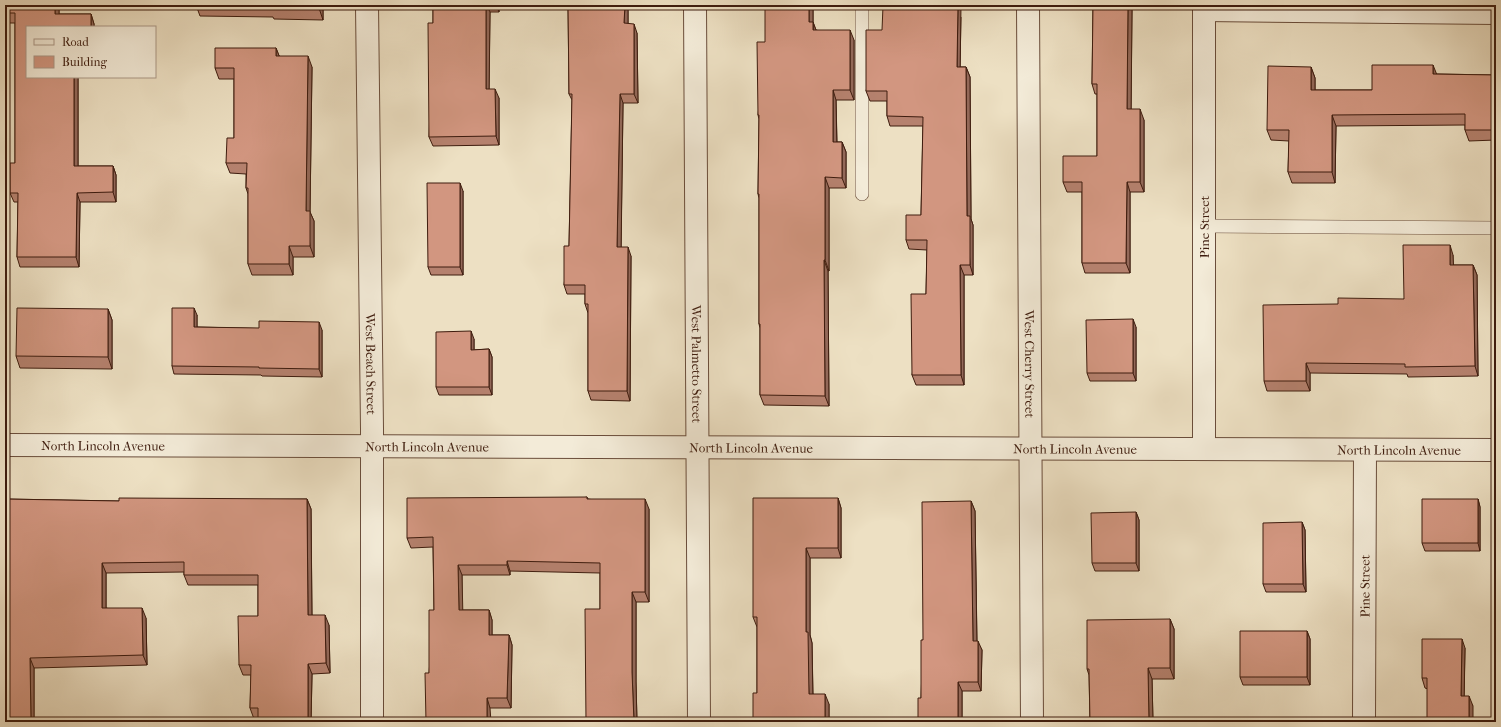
<svg xmlns="http://www.w3.org/2000/svg" width="1501" height="727" viewBox="0 0 1501 727" font-family="'IM FELL French Canon',serif">
<style>
.lines{fill:none;stroke-linecap:round;stroke-linejoin:round}
.service-casing{stroke:#6a4d3b;stroke-width:14}
.minor-casing{stroke:#6a4d3b;stroke-width:24}
.service{stroke:#f3ebd8;stroke-width:13}
.minor{stroke:#f3ebd8;stroke-width:22}
.wall{fill:#b5816e;stroke:#3e1c0e}
.shaded-wall{fill:#93695a;stroke:#3e1c0e}
.building{fill:#d29680;stroke:#3e1c0e}
.labels{text-anchor:middle;dominant-baseline:central;stroke-width:3.5;stroke-linejoin:round;paint-order:stroke}
.street-label{font-size:13px;fill:#3e1c0e;stroke:#f3ebd8}
</style>
<rect width="100%" height="100%" fill="#ede0c3"/>
<filter id="stains"><feTurbulence type="fractalNoise" baseFrequency=".005" numOctaves="4"/><feColorMatrix values="0 0 0 0 .2 0 0 0 0 .09 0 0 0 0 .02 0 0 0 .5 -.17"/></filter>
<radialGradient id="worn" r=".72"><stop offset=".6" stop-color="#630" stop-opacity="0"/><stop offset="1" stop-color="#630" stop-opacity=".3"/></radialGradient>
<g class="lines">
<defs>
<path id="service" d="M 862,194 L 862,5
M 1204,226 L 1496,228"/>
<g id="minor">
<path id="s1" d="M 367,5 L 372,429 L 372,722"/>
<path id="s2" d="M 695,5 L 699,722"/>
<path id="s3" d="M 1028,5 L 1032,722"/>
<path d="M 1204,5 L 1204,449"/>
<path d="M 1204,10 L 1496,13"/>
<path id="s4" d="M 5,445 L 1496,450"/>
<path id="s5" d="M 1364,722 L 1365,450"/>
</g>
</defs>
<use href="#service" class="service-casing"/>
<use href="#minor" class="minor-casing"/>
<use href="#service" class="service"/>
<use href="#minor" class="minor"/>
</g>
<path class="wall" d="M 5,5 L 59,5 L 59,14 L 91,14 L 94,24 L 94,27 L 27,27 L 78,77 L 78,166 L 113,166 L 116,175 L 116,202 L 80,202 L 79,267 L 20,267 L 17,257 L 18,202 L 14,202 L 10,193 L 15,163 L 15,23 L 5,23 Z
M 196,5 L 323,5 L 323,20 L 274,19 L 273,17 L 200,16 Z
M 433,5 L 499,5 L 499,12 L 490,12 L 489,89 L 499,98 L 499,145 L 433,146 L 429,137 L 433,23 Z
M 568,5 L 628,5 L 628,24 L 637,33 L 638,103 L 623,103 L 621,247 L 631,256 L 630,401 L 591,400 L 588,391 L 588,313 L 585,304 L 585,294 L 567,294 L 564,285 L 569,246 L 572,100 L 569,94 Z
M 813,5 L 813,22 L 816,30 L 854,40 L 854,100 L 836,100 L 837,142 L 842,142 L 846,152 L 846,188 L 829,188 L 829,271 L 828,271 L 829,406 L 764,405 L 760,395 L 760,328 L 759,324 L 759,198 L 758,194 L 759,119 L 758,115 L 765,42 Z
M 1074,5 L 1153,5 L 1153,9 L 1132,9 L 1131,109 L 1144,120 L 1144,192 L 1130,192 L 1130,273 L 1085,273 L 1082,263 L 1082,192 L 1067,192 L 1063,182 L 1097,156 L 1097,94 L 1095,94 L 1092,84 L 1093,8 L 1075,8 Z
M 961,17 L 960,67 L 966,67 L 970,77 L 971,219 L 973,225 L 973,275 L 964,275 L 964,385 L 916,385 L 912,375 L 926,294 L 927,250 L 909,249 L 906,240 L 921,215 L 923,126 L 890,126 L 887,116 L 887,101 L 870,101 L 866,91 L 882,30 Z
M 276,48 L 279,56 L 312,67 L 310,212 L 314,221 L 314,257 L 293,257 L 293,275 L 252,275 L 248,264 L 248,194 L 246,188 L 246,174 L 230,173 L 226,163 L 234,138 L 234,79 L 219,79 L 215,68 Z
M 1311,67 L 1315,78 L 1315,90 L 1372,90 L 1437,74 L 1496,75 L 1496,140 L 1469,141 L 1465,130 L 1465,125 L 1336,126 L 1335,183 L 1292,183 L 1288,172 L 1289,141 L 1271,140 L 1267,130 Z
M 463,191 L 463,275 L 431,275 L 428,267 Z
M 1453,255 L 1453,265 L 1473,265 L 1477,275 L 1478,376 L 1408,377 L 1407,374 L 1310,373 L 1310,391 L 1267,391 L 1264,381 L 1404,299 Z
M 108,309 L 112,320 L 112,369 L 20,368 L 16,356 Z
M 197,315 L 197,327 L 322,330 L 322,377 L 262,376 L 261,375 L 174,374 L 172,366 Z
M 1136,327 L 1136,381 L 1090,381 L 1087,373 Z
M 474,339 L 474,350 L 489,349 L 492,357 L 492,395 L 439,395 L 436,387 Z
M 587,497 L 588,499 L 649,509 L 649,602 L 636,602 L 636,682 L 637,722 L 586,722 L 600,609 L 600,573 L 510,571 L 510,575 L 462,575 L 462,610 L 489,610 L 492,620 L 492,635 L 509,635 L 512,645 L 511,708 L 490,708 L 429,673 L 434,610 L 433,547 L 411,548 L 407,538 Z
M 838,498 L 841,508 L 841,558 L 810,558 L 810,635 L 812,643 L 813,694 L 829,704 L 829,722 L 757,693 L 757,627 L 753,617 Z
M 5,499 L 119,501 L 307,499 L 311,509 L 312,615 L 329,625 L 330,673 L 312,674 L 311,722 L 258,722 L 258,718 L 254,719 L 250,708 L 251,675 L 243,675 L 239,665 L 258,616 L 258,585 L 188,585 L 184,575 L 184,572 L 106,573 L 106,608 L 146,618 L 147,665 L 34,668 L 34,722 Z
M 1478,499 L 1480,507 L 1480,551 L 1425,551 L 1422,543 Z
M 971,501 L 975,511 L 977,641 L 982,650 L 981,691 L 962,691 L 962,722 L 921,698 L 923,640 Z
M 1136,512 L 1139,520 L 1139,571 L 1095,571 L 1092,563 Z
M 1302,522 L 1305,530 L 1306,592 L 1266,592 L 1263,584 Z
M 1170,619 L 1174,629 L 1174,679 L 1152,679 L 1153,722 L 1090,722 L 1089,675 L 1087,669 Z
M 1307,631 L 1310,639 L 1310,685 L 1243,685 L 1240,677 Z
M 1465,648 L 1464,696 L 1473,706 L 1425,688 L 1422,678 Z"/>
<path class="shaded-wall" d="M 55,5 L 59,5 L 59,23 L 55,14 Z
M 319,5 L 323,5 L 323,20 L 319,8 Z
M 486,5 L 487,5 L 490,12 L 489,98 L 486,89 Z
M 496,5 L 499,5 L 499,12 Z
M 625,5 L 628,5 L 628,33 L 624,23 Z
M 809,5 L 813,5 L 813,33 L 809,22 Z
M 958,5 L 961,5 L 960,77 L 957,67 Z
M 1128,5 L 1130,5 L 1132,9 L 1131,120 L 1127,109 Z
M 91,14 L 94,24 L 94,27 L 91,27 Z
M 813,22 L 817,33 L 813,30 Z
M 634,24 L 637,33 L 638,103 L 634,94 Z
M 850,30 L 854,40 L 854,100 L 850,90 Z
M 276,48 L 280,58 L 276,56 Z
M 308,56 L 312,67 L 310,212 L 314,221 L 314,257 L 310,246 L 306,211 Z
M 1433,65 L 1437,75 L 1433,74 Z
M 966,67 L 970,77 L 971,219 L 973,225 L 973,275 L 970,265 L 967,216 Z
M 1311,67 L 1315,78 L 1315,101 L 1311,90 Z
M 74,77 L 78,77 L 78,175 L 74,166 Z
M 495,89 L 499,98 L 499,145 L 496,136 Z
M 833,90 L 836,100 L 837,152 L 833,142 Z
M 620,94 L 623,103 L 621,256 L 617,247 Z
M 1140,109 L 1144,120 L 1144,192 L 1140,182 Z
M 1332,115 L 1336,126 L 1335,183 L 1332,172 Z
M 842,142 L 846,152 L 846,188 L 842,178 Z
M 113,166 L 116,175 L 116,202 L 113,192 Z
M 825,177 L 829,188 L 829,271 L 825,260 Z
M 1127,182 L 1130,192 L 1130,273 L 1126,263 Z
M 460,183 L 463,191 L 463,275 L 460,267 Z
M 77,193 L 80,202 L 79,267 L 76,257 Z
M 1450,245 L 1453,255 L 1454,275 L 1450,265 Z
M 289,246 L 293,257 L 293,275 L 289,264 Z
M 628,247 L 631,256 L 630,401 L 627,391 Z
M 824,260 L 828,271 L 829,406 L 825,396 Z
M 960,265 L 964,275 L 964,385 L 961,375 Z
M 1473,265 L 1477,275 L 1478,376 L 1475,366 Z
M 194,308 L 197,315 L 197,335 L 194,327 Z
M 108,309 L 112,320 L 112,369 L 108,357 Z
M 1133,319 L 1136,327 L 1136,381 L 1133,373 Z
M 319,322 L 322,330 L 322,377 L 319,369 Z
M 471,331 L 474,339 L 474,358 L 471,350 Z
M 489,349 L 492,357 L 492,395 L 489,387 Z
M 1306,363 L 1310,373 L 1310,391 L 1306,381 Z
M 838,498 L 841,508 L 841,558 L 838,548 Z
M 307,499 L 311,509 L 312,625 L 308,615 Z
M 645,499 L 649,509 L 649,602 L 645,592 Z
M 1478,499 L 1480,507 L 1480,551 L 1478,543 Z
M 971,501 L 975,511 L 977,650 L 973,641 Z
M 1136,512 L 1139,520 L 1139,571 L 1136,563 Z
M 1302,522 L 1305,530 L 1306,592 L 1303,584 Z
M 806,548 L 810,558 L 810,635 L 812,643 L 813,704 L 809,694 L 806,632 Z
M 507,561 L 510,571 L 510,575 L 507,565 Z
M 102,563 L 106,573 L 106,619 L 102,608 Z
M 458,565 L 462,575 L 463,620 L 459,610 Z
M 632,592 L 636,602 L 636,682 L 637,722 L 634,722 L 632,672 Z
M 142,608 L 146,618 L 147,665 L 143,655 Z
M 489,610 L 492,620 L 492,645 L 489,635 Z
M 325,615 L 329,625 L 330,673 L 326,663 Z
M 1170,619 L 1174,629 L 1174,679 L 1170,668 Z
M 1307,631 L 1310,639 L 1310,685 L 1307,677 Z
M 509,635 L 512,645 L 511,708 L 507,698 Z
M 1462,639 L 1465,648 L 1464,706 L 1461,696 Z
M 978,641 L 982,650 L 981,691 L 978,682 Z
M 30,658 L 34,668 L 34,722 L 31,722 Z
M 308,664 L 312,674 L 311,722 L 308,722 Z
M 1148,668 L 1152,679 L 1153,722 L 1149,722 Z
M 958,682 L 962,691 L 962,722 L 958,722 Z
M 825,694 L 829,704 L 829,722 L 825,722 Z
M 1469,696 L 1473,706 L 1473,722 L 1469,722 Z
M 487,698 L 490,708 L 491,722 L 487,722 Z"/>
<path class="building" d="M 5,5 L 55,5 L 55,14 L 91,14 L 91,27 L 27,27 L 27,77 L 74,77 L 74,166 L 113,166 L 113,192 L 77,193 L 76,257 L 17,257 L 18,193 L 10,193 L 10,163 L 15,163 L 15,13 L 5,13 Z
M 225,5 L 319,5 L 319,8 L 269,8 L 269,6 Z
M 433,5 L 486,5 L 486,89 L 495,89 L 496,136 L 429,137 L 428,23 L 433,23 Z
M 568,5 L 625,5 L 624,23 L 634,24 L 634,94 L 620,94 L 617,247 L 628,247 L 627,391 L 588,391 L 588,304 L 585,304 L 585,285 L 564,285 L 564,246 L 569,246 L 572,94 L 569,94 Z
M 765,5 L 809,5 L 809,22 L 813,22 L 813,30 L 850,30 L 850,90 L 833,90 L 833,142 L 842,142 L 842,178 L 825,177 L 825,260 L 824,260 L 825,396 L 760,395 L 760,324 L 759,324 L 759,194 L 758,194 L 759,115 L 758,115 L 757,42 L 765,42 Z
M 896,5 L 958,5 L 957,67 L 966,67 L 967,216 L 970,216 L 970,265 L 960,265 L 961,375 L 912,375 L 911,294 L 926,294 L 927,240 L 906,240 L 906,215 L 921,215 L 923,117 L 887,116 L 887,91 L 866,91 L 866,30 L 882,30 L 883,6 L 896,6 Z
M 1093,5 L 1128,5 L 1127,109 L 1140,109 L 1140,182 L 1127,182 L 1126,263 L 1082,263 L 1082,182 L 1063,182 L 1063,156 L 1097,156 L 1097,84 L 1092,84 Z
M 215,48 L 276,48 L 276,56 L 308,56 L 306,211 L 310,211 L 310,246 L 289,246 L 289,264 L 248,264 L 248,188 L 246,188 L 247,163 L 226,163 L 227,138 L 234,138 L 234,68 L 215,68 Z
M 1372,65 L 1433,65 L 1433,74 L 1496,75 L 1496,130 L 1465,130 L 1465,114 L 1332,115 L 1332,172 L 1288,172 L 1289,130 L 1267,130 L 1268,66 L 1311,67 L 1311,90 L 1372,90 Z
M 427,183 L 460,183 L 460,267 L 428,267 Z
M 1403,245 L 1450,245 L 1450,265 L 1473,265 L 1475,366 L 1405,367 L 1405,364 L 1306,363 L 1306,381 L 1264,381 L 1263,305 L 1338,304 L 1338,298 L 1404,299 Z
M 17,308 L 108,309 L 108,357 L 16,356 Z
M 172,308 L 194,308 L 194,327 L 259,328 L 259,321 L 319,322 L 319,369 L 259,368 L 259,367 L 172,366 Z
M 1133,319 L 1133,373 L 1087,373 L 1086,320 Z
M 471,331 L 471,350 L 489,349 L 489,387 L 436,387 L 436,332 Z
M 587,497 L 587,499 L 645,499 L 645,592 L 632,592 L 632,672 L 634,722 L 586,722 L 585,609 L 600,609 L 600,563 L 507,561 L 507,565 L 458,565 L 459,610 L 489,610 L 489,635 L 509,635 L 507,698 L 487,698 L 487,722 L 426,722 L 425,673 L 429,673 L 429,610 L 434,610 L 433,537 L 407,538 L 407,498 Z
M 119,498 L 307,499 L 308,615 L 325,615 L 326,663 L 308,664 L 308,722 L 258,722 L 258,708 L 250,708 L 251,665 L 239,665 L 238,616 L 258,616 L 258,575 L 184,575 L 184,562 L 102,563 L 102,608 L 142,608 L 143,655 L 30,658 L 31,722 L 5,722 L 5,499 L 119,501 Z
M 753,498 L 838,498 L 838,548 L 806,548 L 806,632 L 808,632 L 809,694 L 825,694 L 825,722 L 753,722 L 753,693 L 757,693 L 757,617 L 753,617 Z
M 1422,499 L 1478,499 L 1478,543 L 1422,543 Z
M 971,501 L 973,641 L 978,641 L 978,682 L 958,682 L 958,722 L 918,722 L 918,698 L 921,698 L 921,640 L 923,640 L 922,502 Z
M 1136,512 L 1136,563 L 1092,563 L 1091,513 Z
M 1302,522 L 1303,584 L 1263,584 L 1263,523 Z
M 1170,619 L 1170,668 L 1148,668 L 1149,722 L 1090,722 L 1089,669 L 1087,669 L 1087,620 Z
M 1240,631 L 1307,631 L 1307,677 L 1240,677 Z
M 1422,639 L 1462,639 L 1461,696 L 1469,696 L 1469,722 L 1427,722 L 1427,678 L 1422,678 Z
M 1203,719 L 1305,719 L 1305,722 L 1203,722 Z"/>
<g class="labels">
<g class="street-label">
<text transform="translate(1204 227) rotate(-90)">Pine Street</text>
<text stroke="none"><textPath href="#s1" startOffset="359">West Beach Street</textPath></text>
<text stroke="none"><textPath href="#s2" startOffset="359">West Palmetto Street</textPath></text>
<text stroke="none"><textPath href="#s3" startOffset="359">West Cherry Street</textPath></text>
<text stroke="none"><textPath href="#s4" startOffset="98">North Lincoln Avenue</textPath></text>
<text stroke="none"><textPath href="#s4" startOffset="422">North Lincoln Avenue</textPath></text>
<text stroke="none"><textPath href="#s4" startOffset="746">North Lincoln Avenue</textPath></text>
<text stroke="none"><textPath href="#s4" startOffset="1070">North Lincoln Avenue</textPath></text>
<text stroke="none"><textPath href="#s4" startOffset="1394">North Lincoln Avenue</textPath></text>
<text stroke="none"><textPath href="#s5" startOffset="136">Pine Street</textPath></text>
</g>
</g>
<rect width="1501" height="727" fill="none" stroke="#ede0c3" stroke-width="20"/>
<rect x="6" y="6" width="1489" height="715" fill="none" stroke="#3e1c0e" stroke-width="2"/>
<rect x="10" y="10" width="1481" height="707" fill="none" stroke="#3e1c0e"/>
<rect x="26" y="26" width="130" height="52" fill="#f3ebd8" stroke="#ab9887"/>
<rect x="34" y="39" width="20" height="6" fill="#f3ebd8" stroke="#ab9887"/>
<text x="62" y="46" font-size="12" fill="#3e1c0e">Road</text>
<rect x="34" y="56" width="20" height="12" fill="#d29680" stroke="#ab9887"/>
<text x="62" y="66" font-size="12" fill="#3e1c0e">Building</text>
<rect width="100%" height="100%" filter="url(#stains)"/>
<rect width="100%" height="100%" fill="url(#worn)"/>
</svg>
